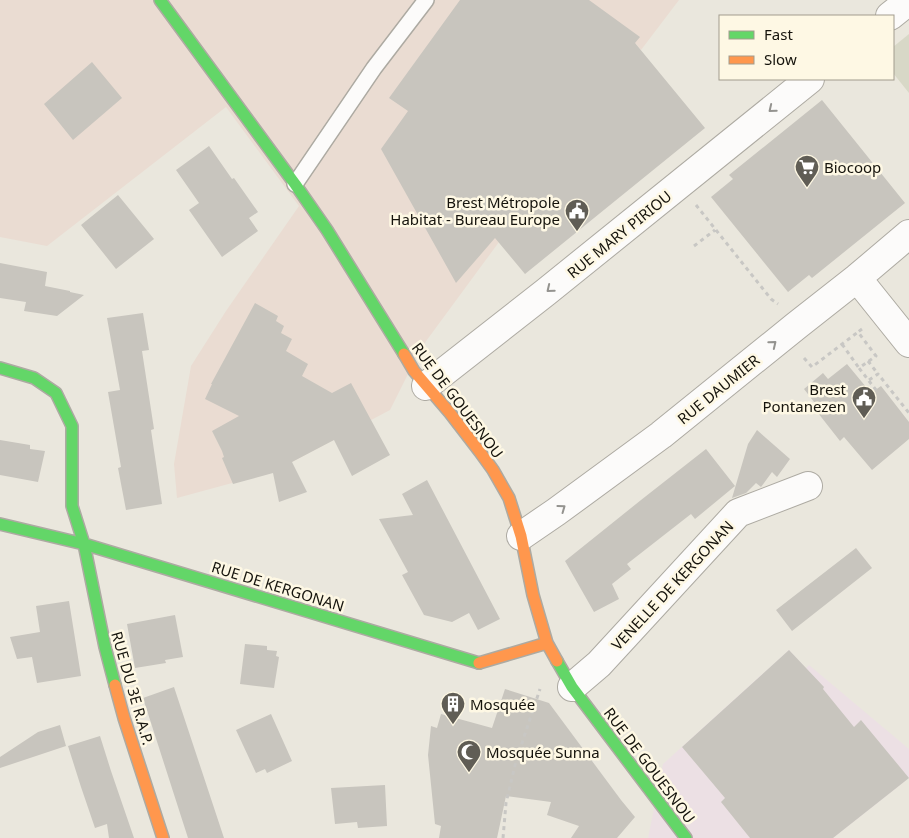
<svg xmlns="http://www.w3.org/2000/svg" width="909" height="838" viewBox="0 0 909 838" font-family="'Noto Sans',sans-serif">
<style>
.commercial{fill:#eadcd2}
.industrial{fill:#ece0e4}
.green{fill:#d8d8c7}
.building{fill:#c8c5be}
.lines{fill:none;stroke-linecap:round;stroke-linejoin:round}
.lane-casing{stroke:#adaaa2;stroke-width:18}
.street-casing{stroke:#adaaa2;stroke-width:30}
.fast-casing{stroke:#adaaa2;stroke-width:14}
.slow-casing{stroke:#adaaa2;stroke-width:14}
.path{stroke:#c8c7c4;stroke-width:3;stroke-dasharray:4 4;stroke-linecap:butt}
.lane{stroke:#fcfbfa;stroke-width:15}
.street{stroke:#fcfbfa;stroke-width:28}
.fast{stroke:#63d668;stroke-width:11}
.slow{stroke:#ff974d;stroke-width:11}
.oneway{stroke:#94938f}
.labels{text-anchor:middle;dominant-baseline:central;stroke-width:5;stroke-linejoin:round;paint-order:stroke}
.poi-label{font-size:15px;fill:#15130c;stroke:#fef8e4;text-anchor:start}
.street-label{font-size:15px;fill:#15130c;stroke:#fef8e4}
</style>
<rect width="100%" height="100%" fill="#eae7dd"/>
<path class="commercial" d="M 0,0 L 679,0 L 641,50 L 636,44 L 494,235 L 499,242 L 421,348 L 390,410 L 273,472 L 177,498 L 174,464 L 191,366 L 226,311 L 299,206 L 226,107 L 47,246 L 0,237 Z"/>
<path class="industrial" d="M 789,650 L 806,668 L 809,665 L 909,749 L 909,778 L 833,838 L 648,838 L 663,764 Z"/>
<path class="green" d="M 909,34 L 909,93 L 893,73 L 893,47 Z"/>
<path class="building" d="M 460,0 L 589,0 L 640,37 L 635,43 L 705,128 L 525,274 L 495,238 L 456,283 L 381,149 L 408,111 L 389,98 Z
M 92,62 L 122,98 L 73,140 L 44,104 Z
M 822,100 L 905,203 L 812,278 L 809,275 L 788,292 L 711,197 L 733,179 L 729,175 Z
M 209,146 L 232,179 L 234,178 L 258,212 L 249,218 L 258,231 L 222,257 L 189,210 L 199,203 L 176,170 Z
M 118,195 L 154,239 L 116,269 L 81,225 Z
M 0,263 L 47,272 L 45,286 L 70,291 L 70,292 L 84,295 L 57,316 L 24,311 L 26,302 L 0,298 Z
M 255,303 L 278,316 L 276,321 L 284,326 L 281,333 L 292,339 L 286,351 L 308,364 L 302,376 L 332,393 L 351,383 L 390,455 L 352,476 L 334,440 L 292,462 L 307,492 L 279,502 L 273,473 L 233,484 L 222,458 L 224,457 L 222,451 L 212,431 L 239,416 L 205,399 L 212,384 L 211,384 Z
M 143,313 L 149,350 L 142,351 L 154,429 L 151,430 L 162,504 L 126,510 L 118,468 L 121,467 L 108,392 L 120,390 L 107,318 Z
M 847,364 L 871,393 L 881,386 L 909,422 L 909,439 L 872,470 L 844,437 L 840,441 L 818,413 L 821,411 L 804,389 L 823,373 L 828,379 Z
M 757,430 L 790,459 L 777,477 L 772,472 L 761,487 L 756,483 L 746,493 L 732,498 L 748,444 Z
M 0,440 L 30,445 L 30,449 L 45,451 L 38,482 L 0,475 Z
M 706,449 L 735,486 L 695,519 L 691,514 L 627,564 L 631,569 L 612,584 L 619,599 L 594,612 L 565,561 L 641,500 Z
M 427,480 L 500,619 L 478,630 L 469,613 L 452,622 L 424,615 L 402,575 L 408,572 L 379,519 L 413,515 L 402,494 Z
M 856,548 L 872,568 L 792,631 L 776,610 Z
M 69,601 L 81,676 L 37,683 L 32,657 L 17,659 L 10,637 L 40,632 L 36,606 Z
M 175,615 L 183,657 L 165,660 L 166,663 L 135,668 L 127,624 Z
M 245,644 L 267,646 L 267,650 L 277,651 L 276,656 L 279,657 L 274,688 L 240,684 Z
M 789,650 L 824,687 L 823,689 L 854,727 L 861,720 L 909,778 L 833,838 L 750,838 L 721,802 L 725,798 L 682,747 Z
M 174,687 L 224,838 L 188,838 L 143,698 Z
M 505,689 L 549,703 L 621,800 L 635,817 L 617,838 L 571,838 L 579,826 L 547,815 L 551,802 L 506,796 L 497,838 L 439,838 L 441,826 L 435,824 L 428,755 L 431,726 L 437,728 L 441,714 L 492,728 Z
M 271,714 L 292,761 L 267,773 L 265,769 L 256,773 L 236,730 Z
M 60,725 L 66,746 L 0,768 L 0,757 L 38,732 Z
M 100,736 L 111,771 L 134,838 L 109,838 L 107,824 L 95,828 L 81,787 L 68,746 Z
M 385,785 L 387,826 L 358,828 L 357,822 L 335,824 L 331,788 Z"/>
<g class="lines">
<defs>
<path id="lane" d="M 295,184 L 374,68 L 426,0"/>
<path id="street" d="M 890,16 L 909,1
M 857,278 L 909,343
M 426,386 L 546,292 L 810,79
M 521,536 L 556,512 L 661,435 L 796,326 L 857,278 L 909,234
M 572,687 L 599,664 L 738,513 L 808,486"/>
<path id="fast" d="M 160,0 L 295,184 L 327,230 L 404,354
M 0,368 L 34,378 L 56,393 L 72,426 L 72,506 L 84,544 L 105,647 L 115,685
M 0,524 L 84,544 L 479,663
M 557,661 L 572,687 L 686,838"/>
<path id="slow" d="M 404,354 L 414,371 L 450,413 L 480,452 L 493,470 L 509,498 L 521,536 L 533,595 L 547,643 L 557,661
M 479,663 L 547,643
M 115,685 L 124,718 L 163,838"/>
</defs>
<use href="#lane" class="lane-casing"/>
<use href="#street" class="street-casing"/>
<use href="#fast" class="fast-casing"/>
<use href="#slow" class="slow-casing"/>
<path class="path" d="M 696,205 L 771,299 L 778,304
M 694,246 L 715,230
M 862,329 L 858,332 L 876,356 L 859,368 L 876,390
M 842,344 L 859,368
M 804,358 L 812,367 L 858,332
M 868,361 L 878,374
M 869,380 L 878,374 L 909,413
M 503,838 L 506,803 L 516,761 L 540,689"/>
<use href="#lane" class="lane"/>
<use href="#street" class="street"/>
<use href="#fast" class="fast"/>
<use href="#slow" class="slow"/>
</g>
<defs><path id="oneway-chevron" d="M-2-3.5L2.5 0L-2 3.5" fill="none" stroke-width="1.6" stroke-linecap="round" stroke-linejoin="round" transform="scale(1.25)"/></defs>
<g class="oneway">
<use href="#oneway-chevron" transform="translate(772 109) rotate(141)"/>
<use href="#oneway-chevron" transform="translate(550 289) rotate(141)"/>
<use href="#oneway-chevron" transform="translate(773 344) rotate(-39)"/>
<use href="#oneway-chevron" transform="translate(562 508) rotate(-36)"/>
</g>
<defs>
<symbol id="supermarket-pin" viewBox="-11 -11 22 30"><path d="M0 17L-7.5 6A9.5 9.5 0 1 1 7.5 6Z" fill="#605d55" stroke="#fef8e4"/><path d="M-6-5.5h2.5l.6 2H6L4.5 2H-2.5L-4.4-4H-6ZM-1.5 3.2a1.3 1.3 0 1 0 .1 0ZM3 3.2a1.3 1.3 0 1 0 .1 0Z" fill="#fff"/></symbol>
<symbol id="civic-pin" viewBox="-11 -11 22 30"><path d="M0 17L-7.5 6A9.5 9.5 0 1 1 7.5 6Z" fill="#605d55" stroke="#fef8e4"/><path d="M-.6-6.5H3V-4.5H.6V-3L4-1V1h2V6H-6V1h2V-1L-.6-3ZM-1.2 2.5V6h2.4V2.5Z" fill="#fff"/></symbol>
<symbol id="building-pin" viewBox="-11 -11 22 30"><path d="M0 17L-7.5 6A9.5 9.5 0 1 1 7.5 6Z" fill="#605d55" stroke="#fef8e4"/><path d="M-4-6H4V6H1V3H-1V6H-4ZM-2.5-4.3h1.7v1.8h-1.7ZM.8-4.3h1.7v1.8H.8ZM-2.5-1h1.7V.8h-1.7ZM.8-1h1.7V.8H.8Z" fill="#fff"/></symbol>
<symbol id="mosque-pin" viewBox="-11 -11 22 30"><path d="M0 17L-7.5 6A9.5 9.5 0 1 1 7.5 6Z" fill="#605d55" stroke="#fef8e4"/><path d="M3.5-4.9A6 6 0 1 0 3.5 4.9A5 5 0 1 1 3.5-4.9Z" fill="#fff"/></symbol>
</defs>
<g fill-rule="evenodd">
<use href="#supermarket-pin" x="793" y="153" width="28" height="38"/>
<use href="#civic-pin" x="563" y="197" width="28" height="38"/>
<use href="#civic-pin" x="850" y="384" width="28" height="38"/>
<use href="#building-pin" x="439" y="690" width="28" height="38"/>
<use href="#mosque-pin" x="455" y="738" width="28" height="38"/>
</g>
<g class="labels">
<g class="poi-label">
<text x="824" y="167">Biocoop</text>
<text x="560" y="202" text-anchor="end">Brest Métropole<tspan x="560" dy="17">Habitat - Bureau Europe</tspan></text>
<text x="846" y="389" text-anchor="end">Brest<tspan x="846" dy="17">Pontanezen</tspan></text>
<text x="470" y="704">Mosquée</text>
<text x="486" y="752">Mosquée Sunna</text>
</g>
<g class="street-label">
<text transform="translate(619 234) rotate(-39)">RUE MARY PIRIOU</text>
<text transform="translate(718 389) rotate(-39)">RUE DAUMIER</text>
<text transform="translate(458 400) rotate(53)">RUE DE GOUESNOU</text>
<text transform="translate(672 585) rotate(-47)">VENELLE DE KERGONAN</text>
<text transform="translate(278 586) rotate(17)">RUE DE KERGONAN</text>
<text transform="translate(133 688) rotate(74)">RUE DU 3E R.A.P.</text>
<text transform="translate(650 765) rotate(53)">RUE DE GOUESNOU</text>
</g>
</g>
<rect x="719" y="15" width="175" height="65" fill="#fef8e4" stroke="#a19c8e"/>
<rect x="729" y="31" width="25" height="8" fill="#63d668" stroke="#a19c8e"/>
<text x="764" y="40" font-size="15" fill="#15130c">Fast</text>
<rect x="729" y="56" width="25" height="8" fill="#ff974d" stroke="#a19c8e"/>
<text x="764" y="65" font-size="15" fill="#15130c">Slow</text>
</svg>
